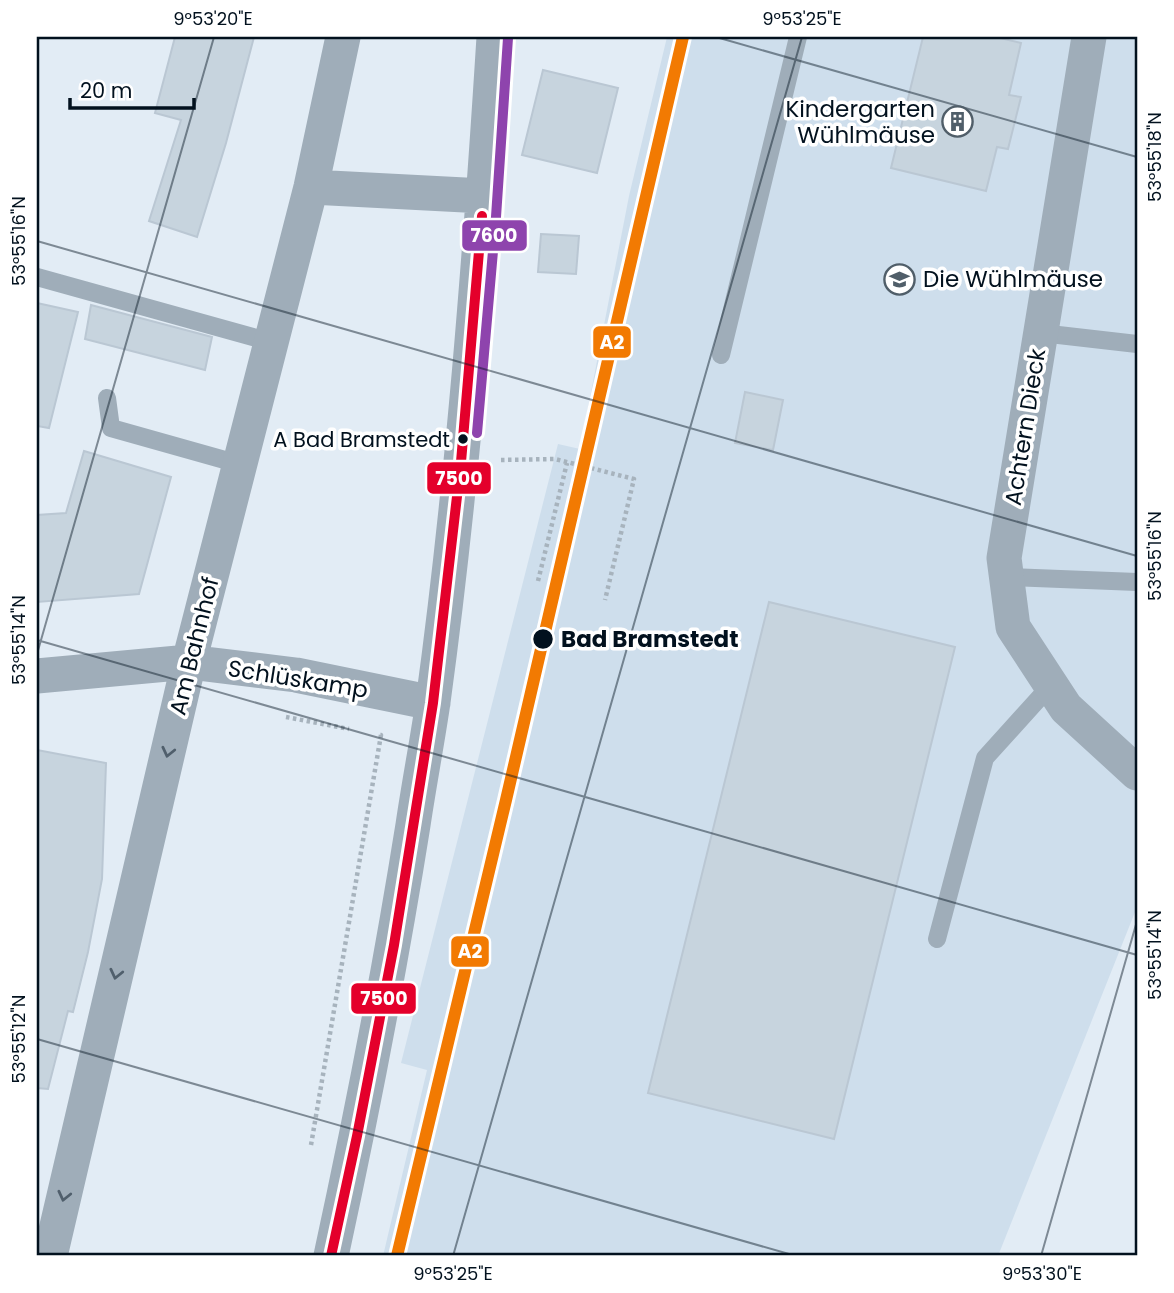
<svg xmlns="http://www.w3.org/2000/svg" width="1174" height="1293" viewBox="0 0 1174 1293" font-family="Poppins,sans-serif">
<style>
.built{fill:#cedeec}
.building{fill:#c7d4de;stroke:#bac7d3;stroke-width:2}
.lines{fill:none;stroke-linecap:round;stroke-linejoin:round}
.path{stroke:#a7b3bd;stroke-width:4.5;stroke-dasharray:3.5 3.5;stroke-linecap:butt}
.service{stroke:#9fadb9;stroke-width:18}
.minor{stroke:#9fadb9;stroke-width:35}
.bus-1-casing{stroke:#fff;stroke-width:16}
.bus-2-casing{stroke:#fff;stroke-width:16}
.bus-1{stroke:#e4002b;stroke-width:10}
.bus-2{stroke:#8e44ad;stroke-width:10}
.rail-1-casing{stroke:#fff;stroke-width:18}
.rail-1{stroke:#f27a02;stroke-width:12}
.oneway{stroke:#505f6c}
.ticks{fill:none;stroke:#02111e;stroke-width:2;stroke-opacity:0.45}
.bus-dot{fill:#02111e;stroke:#fff;stroke-width:2.5}
.labels{text-anchor:middle;dominant-baseline:central;stroke-width:7;stroke-linejoin:round;paint-order:stroke}
.bus-label{font-size:21px;fill:#02111e;stroke:#fff;text-anchor:end}
.poi-label{font-size:23px;fill:#02111e;stroke:#fff;text-anchor:end}
.street-label{font-size:23px;fill:#02111e;stroke:#fff}
.stop-label{font-size:23px;font-weight:bold;fill:#02111e;stroke:#fff;text-anchor:start}
.line-badge{stroke:#fff;stroke-width:2.5}
.badge-label{font-size:19px;text-anchor:middle;font-weight:bold;fill:#fff}
.neatline{fill:none;stroke:#02111e;stroke-width:2.5}
.ticks-label{font-size:18px;text-anchor:middle;fill:#02111e}
</style>
<rect width="100%" height="100%" fill="#e2ecf5"/>
<path class="built" d="M 667,37 L 1137,37 L 1137,907 L 998,1256 L 383,1256 L 427,1070 L 401,1063 L 558,444 L 580,449 L 629,196 Z"/>
<path class="building" d="M 175,37 L 254,37 L 226,143 L 197,237 L 149,221 L 181,120 L 155,113 Z
M 923,37 L 996,37 L 1021,43 L 1009,95 L 1021,97 L 1008,149 L 997,147 L 986,191 L 891,168 Z
M 543,70 L 618,88 L 597,173 L 522,155 Z
M 541,234 L 579,236 L 576,274 L 538,272 Z
M 37,303 L 78,312 L 49,428 L 37,426 Z
M 91,305 L 212,337 L 205,370 L 85,339 Z
M 745,392 L 783,400 L 773,450 L 735,443 Z
M 84,451 L 171,477 L 139,594 L 37,602 L 37,515 L 66,513 Z
M 769,602 L 955,647 L 834,1139 L 648,1093 Z
M 37,750 L 106,763 L 102,879 L 88,952 L 73,1012 L 68,1011 L 48,1089 L 37,1088 Z"/>
<g class="lines">
<path class="path" d="M 501,460 L 555,459 L 634,479 L 605,600
M 538,581 L 567,463
M 286,717 L 349,729
M 311,1145 L 381,735 L 379,735"/>
<path class="service" d="M 37,277 L 271,342
M 1041,333 L 1137,344
M 721,355 L 798,37
M 107,398 L 111,428 L 239,464
M 1007,577 L 1137,582
M 937,939 L 985,758 L 1051,685"/>
<path class="minor" d="M 1089,37 L 1004,558 L 1013,627 L 1066,708 L 1137,773
M 311,187 L 484,196
M 37,676 L 189,662 L 296,675 L 433,703
M 50,1256 L 189,662 L 311,187 L 343,37
M 331,1256 C 362,1113 390,969 413,825 C 419,784 427,743 433,702 C 463,482 480,259 494,37"/>
<defs>
<path id="bus-1" d="M 331,1256 L 357,1136 L 394,945 L 433,703 L 461,462 L 482,216"/>
<path id="bus-2" d="M 477,433 L 496,217 L 508,38"/>
</defs>
<use href="#bus-1" class="bus-1-casing"/>
<use href="#bus-2" class="bus-2-casing"/>
<use href="#bus-1" class="bus-1"/>
<use href="#bus-2" class="bus-2"/>
<defs>
<path id="rail-1" d="M 397,1256 L 506,800 L 683,37"/>
</defs>
<use href="#rail-1" class="rail-1-casing"/>
<use href="#rail-1" class="rail-1"/>
</g>
<defs><path id="oneway-chevron" d="M-2-3.5L2.5 0L-2 3.5" fill="none" stroke-width="1.6" stroke-linecap="round" stroke-linejoin="round" transform="scale(1.75)"/></defs>
<g class="oneway">
<use href="#oneway-chevron" transform="translate(168 752) rotate(103)"/>
<use href="#oneway-chevron" transform="translate(116 974) rotate(103)"/>
<use href="#oneway-chevron" transform="translate(64 1196) rotate(103)"/>
</g>
<path class="ticks" d="M 716,37 L 1137,157M 37,241 L 1137,556M 37,640 L 1137,955M 37,654 L 214,37M 37,1039 L 796,1256M 453,1256 L 802,37M 1041,1256 L 1137,921"/>
<defs>
<symbol id="building-ring" viewBox="-11 -11 22 22"><circle r="9.5" fill="#fff" stroke="#505e69" stroke-width="1.5"/><path d="M-4-6H4V6H1V3H-1V6H-4ZM-2.5-4.3h1.7v1.8h-1.7ZM.8-4.3h1.7v1.8H.8ZM-2.5-1h1.7V.8h-1.7ZM.8-1h1.7V.8H.8Z" fill="#505e69"/></symbol>
<symbol id="school-ring" viewBox="-11 -11 22 22"><circle r="9.5" fill="#fff" stroke="#505e69" stroke-width="1.5"/><path d="M0-5L7-2L0 1L-7-2ZM-4 1L0 2.5L4 1V4Q0 6-4 4Z" fill="#505e69"/></symbol>
</defs>
<g fill-rule="evenodd">
<use href="#building-ring" x="940" y="104" width="35" height="35"/>
<use href="#school-ring" x="882" y="262" width="35" height="35"/>
</g>
<g class="bus-dot">
<circle cx="463" cy="439" r="6"/>
<circle cx="543" cy="639" r="11"/>
</g>
<g class="labels">
<g class="bus-label">
<text x="450" y="439">A Bad Bramstedt</text>
</g>
<g class="poi-label">
<text x="935" y="109">Kindergarten<tspan x="935" dy="26">Wühlmäuse</tspan></text>
<text x="923" y="279" text-anchor="start">Die Wühlmäuse</text>
</g>
<g class="street-label">
<text transform="translate(1025 427) rotate(-81)">Achtern Dieck</text>
<text transform="translate(194 646) rotate(-76)">Am Bahnhof</text>
<text transform="translate(298 679) rotate(9)">Schlüskamp</text>
</g>
<g class="stop-label">
<text x="561" y="639">Bad Bramstedt</text>
</g>
</g>
<g class="line-badge">
<rect x="461" y="219" width="67" height="33" rx="7" fill="#8e44ad"/>
<rect x="592" y="325" width="40" height="34" rx="7" fill="#f27a02"/>
<rect x="426" y="461" width="66" height="34" rx="7" fill="#e4002b"/>
<rect x="450" y="935" width="40" height="33" rx="7" fill="#f27a02"/>
<rect x="350" y="982" width="67" height="33" rx="7" fill="#e4002b"/>
</g>
<g class="badge-label">
<text x="494" y="242">7600</text>
<text x="612" y="349">A2</text>
<text x="459" y="485">7500</text>
<text x="470" y="958">A2</text>
<text x="384" y="1005">7500</text>
</g>
<rect width="1174" height="1293" fill="none" stroke="#ffffff" stroke-width="77"/>
<path d="M70 98v10h124v-10" fill="none" stroke="#02111e" stroke-width="3.5"/>
<text x="80" y="98" font-size="21" fill="#02111e" stroke="#ffffff" stroke-width="5" paint-order="stroke">20 m</text>
<rect x="38" y="38" width="1098" height="1216" class="neatline"/>
<g class="ticks-label">
<text x="213" y="25">9°53'20"E</text>
<text x="802" y="25">9°53'25"E</text>
<text transform="translate(1155 157) rotate(-90)" y="6">53°55'18"N</text>
<text transform="translate(19 241) rotate(-90)" y="6">53°55'16"N</text>
<text transform="translate(1155 556) rotate(-90)" y="6">53°55'16"N</text>
<text transform="translate(19 640) rotate(-90)" y="6">53°55'14"N</text>
<text transform="translate(1155 955) rotate(-90)" y="6">53°55'14"N</text>
<text transform="translate(19 1039) rotate(-90)" y="6">53°55'12"N</text>
<text x="453" y="1280">9°53'25"E</text>
<text x="1042" y="1280">9°53'30"E</text>
</g>
</svg>
